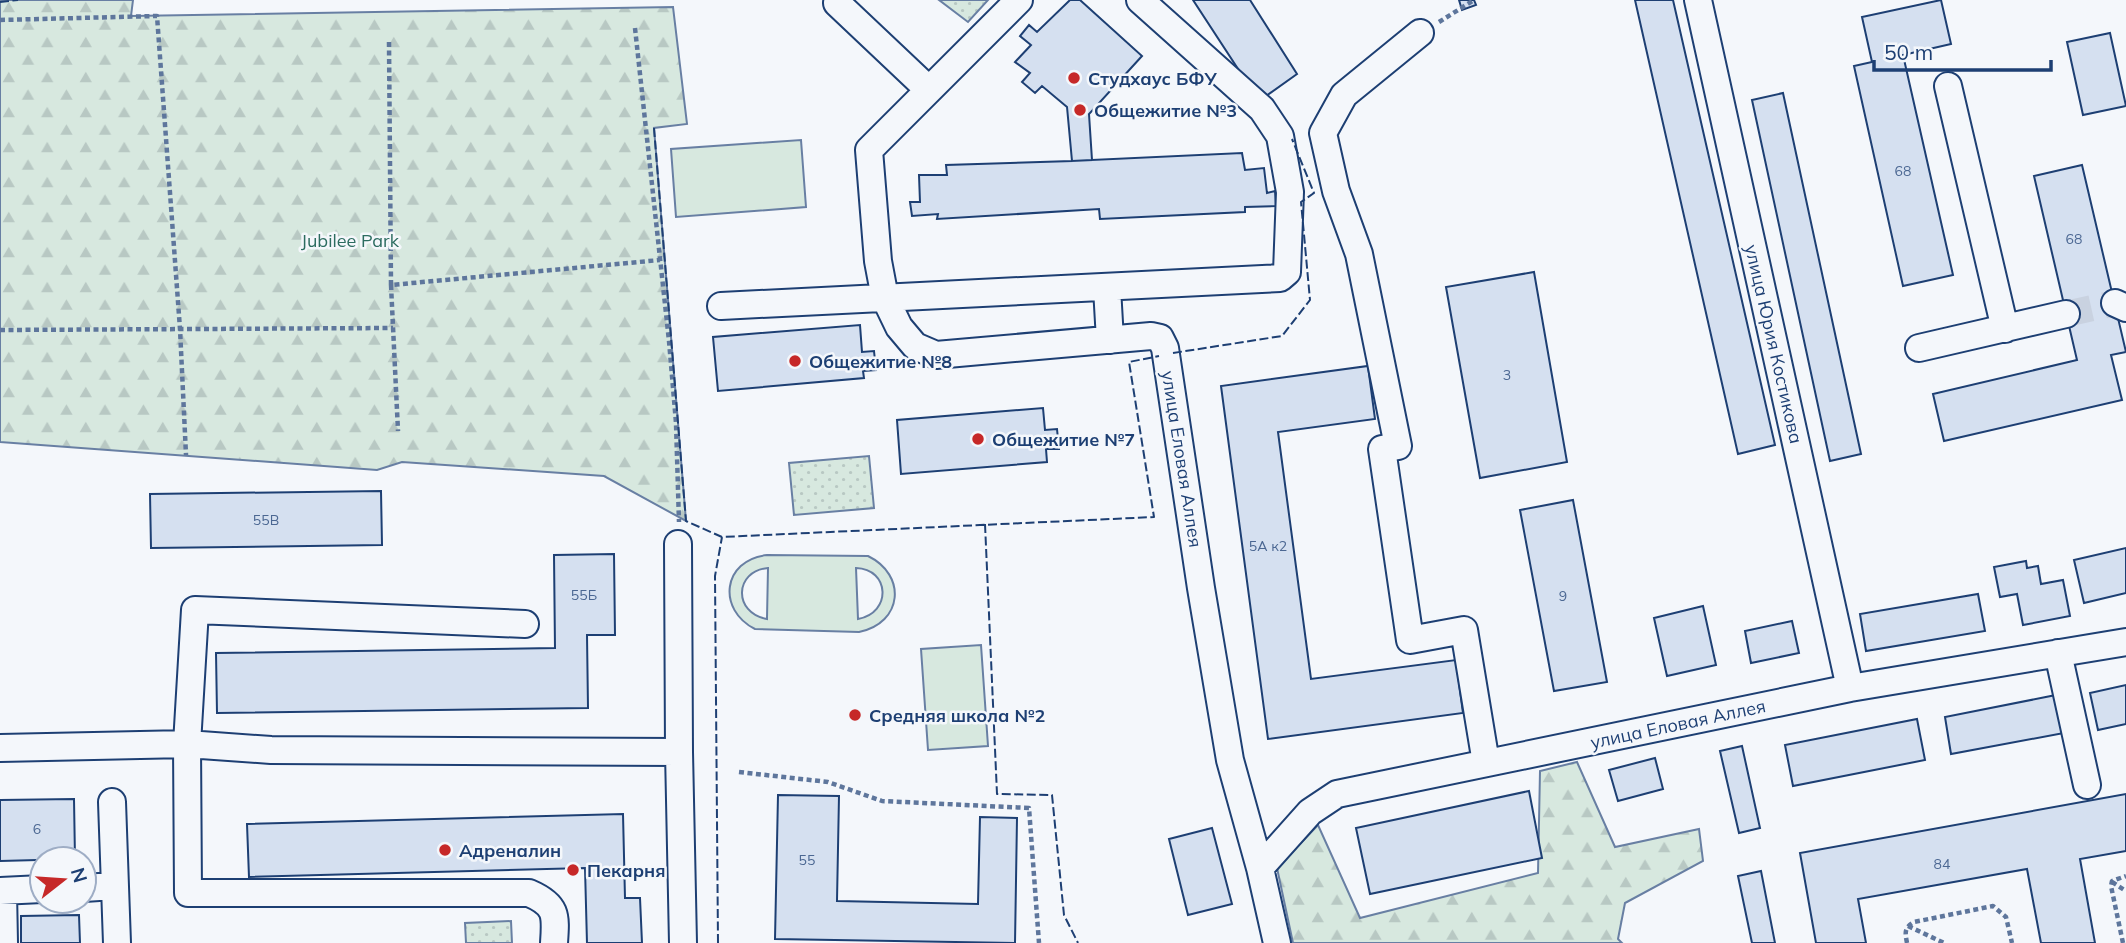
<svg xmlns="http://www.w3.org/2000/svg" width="2126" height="943" viewBox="0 0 2126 943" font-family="Mulish,sans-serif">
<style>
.green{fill:url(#green-dots);stroke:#687fa3;stroke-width:2}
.forest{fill:url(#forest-firs);stroke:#687fa3;stroke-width:2}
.pitch{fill:#d7e8df;stroke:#687fa3;stroke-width:2;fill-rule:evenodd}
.building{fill:#d5e0f0;stroke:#1d3f73;stroke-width:2}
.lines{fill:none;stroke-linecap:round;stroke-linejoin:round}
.minor-tunnel{stroke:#c9d2e0;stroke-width:26;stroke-dasharray:26 13;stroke-linecap:butt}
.minor-casing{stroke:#1d3f73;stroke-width:30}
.path{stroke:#5e769c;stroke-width:4.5;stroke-dasharray:5 3.5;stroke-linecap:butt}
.minor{stroke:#f4f7fb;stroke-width:26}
.fence{stroke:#1d3f73;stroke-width:2;stroke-dasharray:9 3.5;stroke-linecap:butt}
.poi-dot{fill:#c62828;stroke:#f4f7fb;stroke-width:2.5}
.labels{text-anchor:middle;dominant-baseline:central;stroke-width:5;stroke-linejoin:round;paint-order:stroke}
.number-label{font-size:14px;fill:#4b6792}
.poi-label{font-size:18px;font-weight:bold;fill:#1d3f73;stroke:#f4f7fb;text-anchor:start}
.park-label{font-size:18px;fill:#2c6c60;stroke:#f4f7fb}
.street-label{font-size:18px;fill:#1d3f73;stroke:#f4f7fb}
</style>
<defs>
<pattern id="green-dots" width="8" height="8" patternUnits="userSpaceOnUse" patternTransform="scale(1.75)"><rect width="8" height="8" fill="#d7e8df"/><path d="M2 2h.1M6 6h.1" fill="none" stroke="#b8c8c3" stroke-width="1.8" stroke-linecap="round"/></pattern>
<pattern id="forest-firs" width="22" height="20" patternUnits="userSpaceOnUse" patternTransform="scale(1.75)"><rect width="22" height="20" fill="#d7e8df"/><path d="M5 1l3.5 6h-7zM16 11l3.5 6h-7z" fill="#b8c8c3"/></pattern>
</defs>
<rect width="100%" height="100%" fill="#f4f7fb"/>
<path class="green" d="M 939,0 L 988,0 L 968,22 Z
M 869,456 L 874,508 L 794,515 L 789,463 Z
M 511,921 L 512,943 L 466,943 L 465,923 Z"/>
<path class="forest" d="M 0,0 L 133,0 L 131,16 L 673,7 L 687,124 L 654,128 L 686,521 L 604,476 L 402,462 L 377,470 L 0,442 Z
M 1577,762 L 1615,847 L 1699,829 L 1703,861 L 1625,903 L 1618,939 L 1622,943 L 1293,943 L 1277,868 L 1318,825 L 1360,918 L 1538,873 L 1540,771 Z"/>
<path class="pitch" d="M 801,140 L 806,207 L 676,217 L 671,149 Z
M 767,555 L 868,556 C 907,575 903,623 859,632 L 755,629 C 717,610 722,560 767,555 ZM 768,568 L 767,618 L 767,619 C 733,613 734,571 768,568 ZM 856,568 C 890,569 892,613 858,619 Z
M 981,645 L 988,746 L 928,750 L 921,649 Z"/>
<path class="building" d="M 1070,0 L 1080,0 L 1142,56 L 1089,114 L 1092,160 L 1242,153 L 1245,170 L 1264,168 L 1267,193 L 1275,191 L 1276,206 L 1245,207 L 1245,212 L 1100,219 L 1099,209 L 937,219 L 938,214 L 912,216 L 910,202 L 920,202 L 919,175 L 947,175 L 946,165 L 1072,161 L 1067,107 L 1042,86 L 1035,93 L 1022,82 L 1030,73 L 1015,62 L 1031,45 L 1020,36 L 1029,25 L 1037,32 Z
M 1070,0 L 1080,0 L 1142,56 L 1089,114 L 1092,160 L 1072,161 L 1067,107 L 1042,86 L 1035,93 L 1022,82 L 1030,73 L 1015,62 L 1031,45 L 1020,36 L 1029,25 L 1037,32 Z
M 1193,0 L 1250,0 L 1297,74 L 1259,101 Z
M 1459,0 L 1474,0 L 1476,5 L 1462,10 Z
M 1635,0 L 1673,0 L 1775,445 L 1738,454 Z
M 1941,0 L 1951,44 L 1903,55 L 1953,275 L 1903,286 L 1854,66 L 1872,62 L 1862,17 Z
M 2110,33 L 2126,106 L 2083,115 L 2067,42 Z
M 1783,93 L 1861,454 L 1830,461 L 1752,100 Z
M 2082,165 L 2126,352 L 2111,355 L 2122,400 L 1944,441 L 1933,394 L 2077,360 L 2034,176 Z
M 1534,272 L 1567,462 L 1480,478 L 1446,287 Z
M 860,325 L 862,352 L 874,351 L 876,370 L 863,371 L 864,378 L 718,391 L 713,337 Z
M 1368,366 L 1375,419 L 1278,432 L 1311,679 L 1456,660 L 1463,713 L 1268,739 L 1221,386 Z
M 1043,408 L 1045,430 L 1057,429 L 1059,449 L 1046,449 L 1047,462 L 901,474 L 897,420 Z
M 381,491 L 382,545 L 151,548 L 150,494 Z
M 1573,500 L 1607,682 L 1554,691 L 1520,510 Z
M 2126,548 L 2126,593 L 2084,603 L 2074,560 Z
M 614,554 L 615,635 L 587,635 L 588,708 L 217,713 L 216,653 L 555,648 L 554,555 Z
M 2026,561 L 2027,568 L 2038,566 L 2041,584 L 2063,580 L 2070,616 L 2023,625 L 2017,594 L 2000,597 L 1994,567 Z
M 1978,594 L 1985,631 L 1866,651 L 1860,614 Z
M 1703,606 L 1716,665 L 1667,676 L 1654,618 Z
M 1792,621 L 1799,653 L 1751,663 L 1745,631 Z
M 2126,685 L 2126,724 L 2098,730 L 2090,693 Z
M 2056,695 L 2064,733 L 1951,754 L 1945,717 Z
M 1917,719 L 1925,760 L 1793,786 L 1785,745 Z
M 1742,746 L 1760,828 L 1739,833 L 1720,751 Z
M 1655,758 L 1663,789 L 1618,801 L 1609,770 Z
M 1529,791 L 1542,858 L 1370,894 L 1356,828 Z
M 2126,794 L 2126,851 L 2080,859 L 2095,943 L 2041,943 L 2027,869 L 1858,899 L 1866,943 L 1816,943 L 1800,853 Z
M 778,795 L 839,796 L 837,901 L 978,904 L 980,817 L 1017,818 L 1015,943 L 775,939 Z
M 74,799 L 75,859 L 0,861 L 0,800 Z
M 623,814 L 625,898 L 640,898 L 642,943 L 587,943 L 585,868 L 249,877 L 247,824 Z
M 1212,828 L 1232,904 L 1188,915 L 1169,839 Z
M 1761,871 L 1775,943 L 1752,943 L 1738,876 Z
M 79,915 L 80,943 L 21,943 L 21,916 Z"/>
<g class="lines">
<path class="minor-tunnel" d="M 2066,314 L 2115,303"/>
<defs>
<path id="minor" d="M 1019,0 L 869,150 L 878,261 L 885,298 L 899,327 L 915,346 L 936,355 L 1151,336 L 1160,338 L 1165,348 L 1201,588 L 1230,760 L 1260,868 L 1277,943
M 1698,0 L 1850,688
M 837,3 L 929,90
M 1420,33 L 1344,95 L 1323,133 L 1336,191 L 1359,254 L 1398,446 L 1382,449 L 1410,640 L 1464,630 L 1486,763
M 1948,86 L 2005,329
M 1107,288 L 1110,340
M 2115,303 L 2126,308
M 721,306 L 1280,278 L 1287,272 L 1290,192 L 1280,136 L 1262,109 L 1140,0
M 1919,348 L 2066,314
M 678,544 L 679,752
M 525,624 L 195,610 L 187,744 L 271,750 L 679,752 L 683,943
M 2058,653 L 2087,785
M 0,748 L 187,744 L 188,893 L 529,893 C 557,905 556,915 554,943
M 112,802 L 117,943
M 1260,868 L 1310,812 L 1337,794 L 1850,688 L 2126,642
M 84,888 L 114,886
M 0,891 L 42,889
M 3,891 L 4,943"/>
</defs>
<use href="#minor" class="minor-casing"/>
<path class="path" d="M 0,20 L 157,16 L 180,329 L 186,455
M 1439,22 L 1474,0
M 635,28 L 669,341 L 676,423 L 679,522
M 389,42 L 391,285 L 660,260
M 391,285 L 398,431
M 0,330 L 393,328
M 739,772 L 828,782 L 882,801 L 1029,808 L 1039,943
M 2112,882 L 2126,891
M 1908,926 L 1944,943
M 1907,943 C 1905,932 1904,928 1914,922 L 1993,906 L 2006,917 L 2012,943
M 2123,943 L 2111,886 L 2112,881 L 2126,876"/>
<use href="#minor" class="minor"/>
<path class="fence" d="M 0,2 L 18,0
M 654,128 L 686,521 L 722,537 L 1154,517 L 1129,362 L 1159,356
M 1173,353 L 1282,336 L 1310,300 L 1301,202 L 1314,193 L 1292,139
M 985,524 L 997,794 L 1052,795 L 1064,915 L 1078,943
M 718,943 L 715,576 L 722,537"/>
</g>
<g class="poi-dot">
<circle cx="1074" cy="78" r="7"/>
<circle cx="1080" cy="110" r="7"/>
<circle cx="795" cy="361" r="7"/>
<circle cx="978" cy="439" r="7"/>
<circle cx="855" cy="715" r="7"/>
<circle cx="445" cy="850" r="7"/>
<circle cx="573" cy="870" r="7"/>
</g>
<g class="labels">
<g class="number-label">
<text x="1903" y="171">68</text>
<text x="2074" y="239">68</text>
<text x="1507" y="375">3</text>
<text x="266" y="520">55В</text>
<text x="1268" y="546">5А к2</text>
<text x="584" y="595">55Б</text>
<text x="1563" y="596">9</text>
<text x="37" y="829">6</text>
<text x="807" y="860">55</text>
<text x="1942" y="864">84</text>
</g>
<g class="poi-label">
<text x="1088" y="78">Студхаус БФУ</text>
<text x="1094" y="110">Общежитие №3</text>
<text x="809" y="361">Общежитие №8</text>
<text x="992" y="439">Общежитие №7</text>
<text x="869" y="715">Средняя школа №2</text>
<text x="459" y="850">Адреналин</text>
<text x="587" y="870">Пекарня</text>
</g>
<g class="park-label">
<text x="350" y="240">Jubilee Park</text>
</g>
<g class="street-label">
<text transform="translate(1774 344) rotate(77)">улица Юрия Костикова</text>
<text transform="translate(1182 459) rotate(81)">улица Еловая Аллея</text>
<text transform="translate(1678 724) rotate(-12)">улица Еловая Аллея</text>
</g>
</g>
<g transform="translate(63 880) rotate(73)"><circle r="33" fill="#f4f7fb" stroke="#9eadc5" stroke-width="2"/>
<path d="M0-5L12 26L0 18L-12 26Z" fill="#c62828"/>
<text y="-10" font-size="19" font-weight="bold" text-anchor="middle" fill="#1d3f73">N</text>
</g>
<path d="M1874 60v10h177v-10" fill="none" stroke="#1d3f73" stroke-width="3.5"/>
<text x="1884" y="60" font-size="21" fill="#1d3f73" stroke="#f4f7fb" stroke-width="5" paint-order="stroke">50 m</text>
</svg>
